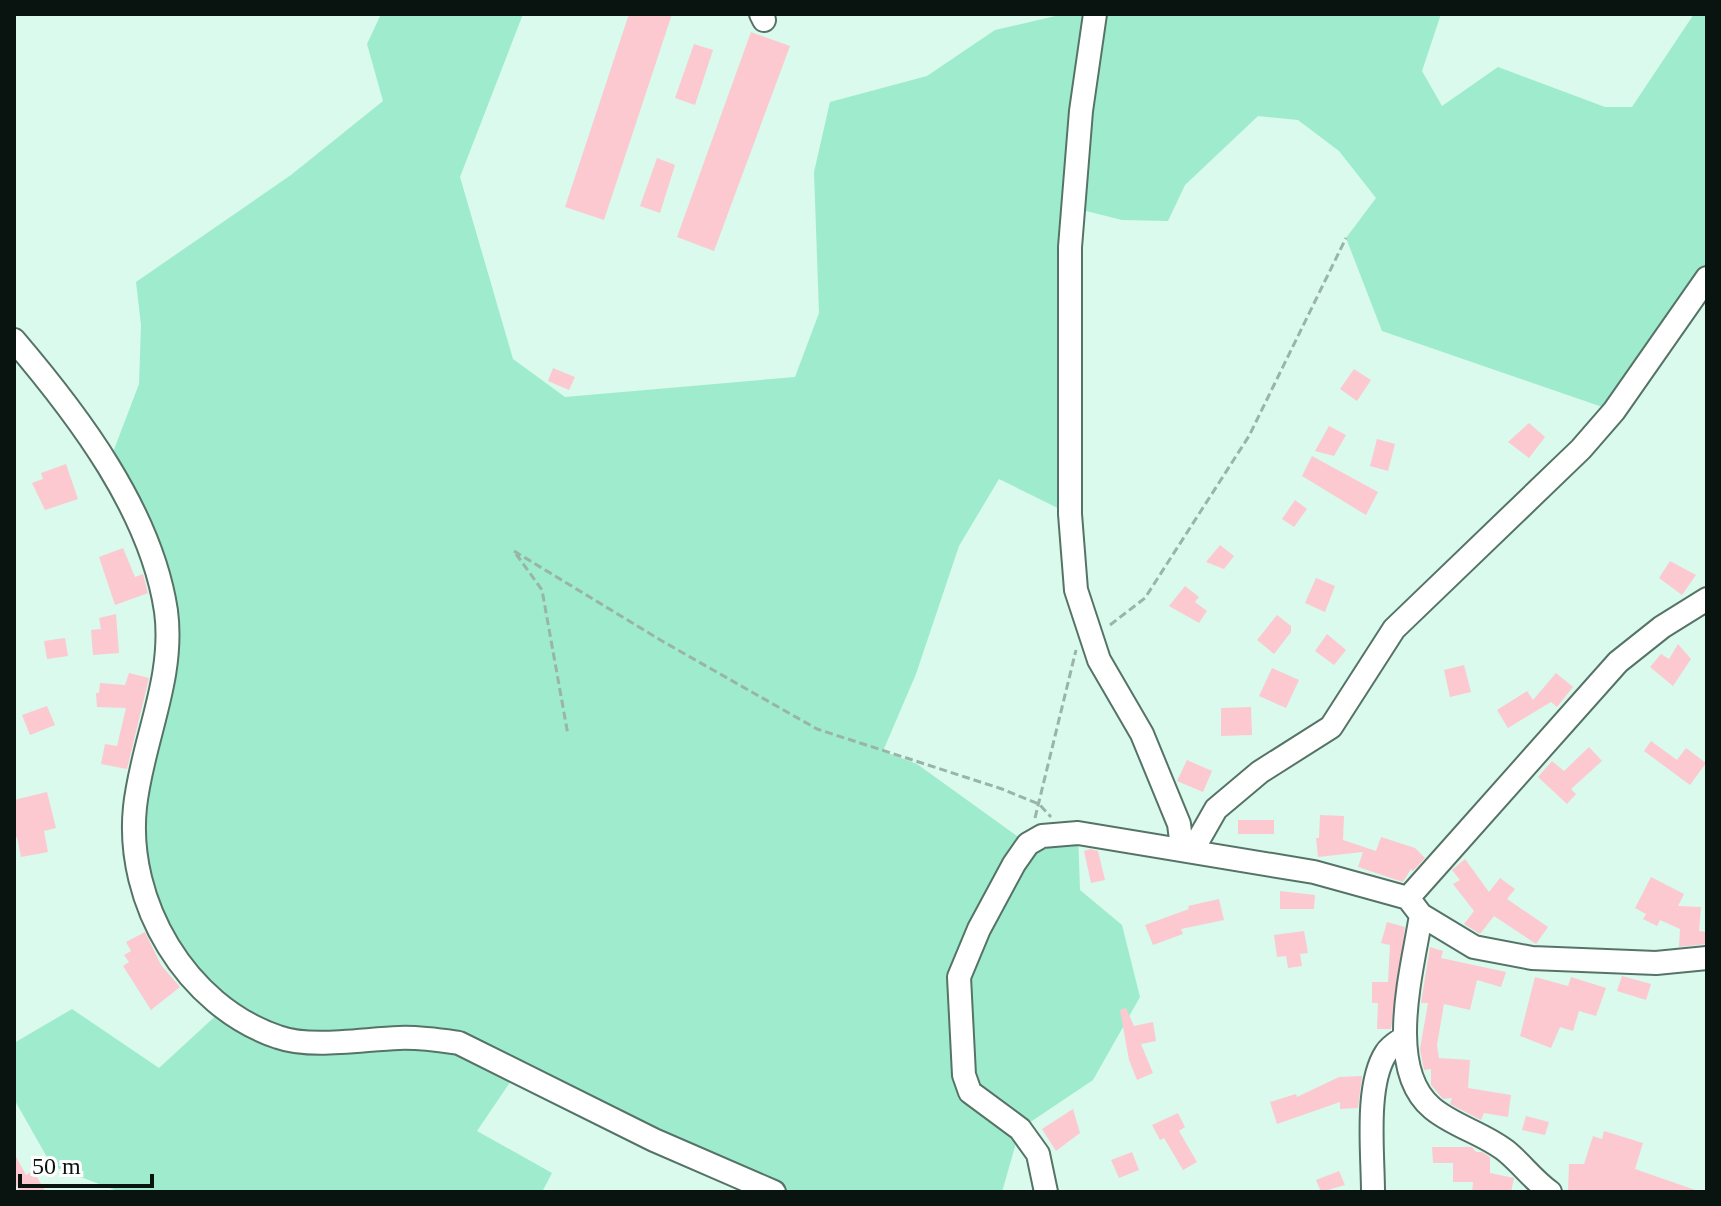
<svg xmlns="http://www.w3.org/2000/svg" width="1721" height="1206" viewBox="0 0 1721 1206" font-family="Georgia,serif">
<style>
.green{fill:#9eeccd}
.building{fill:#fcc9d1}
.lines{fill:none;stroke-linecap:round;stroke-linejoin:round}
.minor-casing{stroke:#567367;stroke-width:26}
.path{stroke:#99b4a9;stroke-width:3;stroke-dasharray:8 4;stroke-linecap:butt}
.minor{stroke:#fff;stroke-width:22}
</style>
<rect width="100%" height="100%" fill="#d9faec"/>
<path class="green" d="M 381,14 L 523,14 L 460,177 L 513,359 L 565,397 L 795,377 L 819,313 L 814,172 L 830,102 L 927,76 L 995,30 L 1064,14 L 1441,14 L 1422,71 L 1442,106 L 1498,67 L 1605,107 L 1632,107 L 1694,14 L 1707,14 L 1707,278 L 1614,411 L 1382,331 L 1346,238 L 1376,198 L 1339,151 L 1298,120 L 1258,116 L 1185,185 L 1168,221 L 1122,220 L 1074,208 L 1070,514 L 999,479 L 959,546 L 916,674 L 883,751 L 917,764 L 1028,844 L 1078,833 L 1080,890 L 1122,925 L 1140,997 L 1093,1080 L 1020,1129 L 1002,1192 L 774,1192 L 517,1072 L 477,1131 L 552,1173 L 542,1192 L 120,1192 L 52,1166 L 14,1099 L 14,1043 L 72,1009 L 159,1068 L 222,1010 L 178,963 L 136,858 L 166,613 L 107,468 L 139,384 L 141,325 L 136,282 L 291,175 L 383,101 L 367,44 Z"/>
<path class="building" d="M 629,14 L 672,14 L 604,220 L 565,207 Z
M 751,32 L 790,46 L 714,251 L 677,237 Z
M 694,44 L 713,50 L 695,105 L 675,98 Z
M 657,158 L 675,165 L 660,213 L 640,206 Z
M 553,368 L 575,377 L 569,390 L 548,381 Z
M 1354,369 L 1371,380 L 1357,401 L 1340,389 Z
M 1529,423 L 1545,437 L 1529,458 L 1508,442 Z
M 1329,426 L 1346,435 L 1334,456 L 1315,451 Z
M 1377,439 L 1395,444 L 1388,471 L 1370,466 Z
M 1312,456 L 1378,492 L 1366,515 L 1302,476 Z
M 66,464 L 78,499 L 45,510 L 32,483 L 43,479 L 41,473 Z
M 1295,500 L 1307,509 L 1294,527 L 1282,519 Z
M 1220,545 L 1234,556 L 1224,569 L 1206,562 Z
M 123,548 L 135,577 L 143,574 L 148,593 L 115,605 L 99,557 Z
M 1670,561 L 1696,575 L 1682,595 L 1659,578 Z
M 1316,578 L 1335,586 L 1325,612 L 1305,603 Z
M 1185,586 L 1199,597 L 1195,602 L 1207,611 L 1199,623 L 1169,606 Z
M 116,614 L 119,653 L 93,655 L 91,630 L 101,629 L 99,618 Z
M 1277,615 L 1291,626 L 1291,632 L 1274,654 L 1257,640 Z
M 1327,634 L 1346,650 L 1334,665 L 1315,651 Z
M 65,638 L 68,656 L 47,659 L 44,641 Z
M 1678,644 L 1691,659 L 1673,686 L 1650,667 L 1661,654 L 1669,659 Z
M 1464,665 L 1471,692 L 1450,697 L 1444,670 Z
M 1272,668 L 1299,680 L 1286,708 L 1259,696 Z
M 129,673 L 149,678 L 127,769 L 101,764 L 105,744 L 117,746 L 126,708 L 97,707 L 96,693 L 99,693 L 100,683 L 125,685 Z
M 1556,673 L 1573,687 L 1557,707 L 1551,702 L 1508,728 L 1497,710 L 1527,691 L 1533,700 Z
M 47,706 L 55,725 L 30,735 L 22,715 Z
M 1251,707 L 1252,735 L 1221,736 L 1221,708 Z
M 1651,741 L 1677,760 L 1686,748 L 1706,763 L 1690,785 L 1644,751 Z
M 1589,747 L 1602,761 L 1571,789 L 1576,794 L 1567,804 L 1538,777 L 1552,761 L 1564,771 Z
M 1187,760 L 1212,771 L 1203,792 L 1177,781 Z
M 47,792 L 56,828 L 44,831 L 48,852 L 21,857 L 17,837 L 14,838 L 14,800 Z
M 1320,815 L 1344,816 L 1343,840 L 1376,851 L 1381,837 L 1415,848 L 1425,858 L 1413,871 L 1411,869 L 1403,882 L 1358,867 L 1363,852 L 1318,857 L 1316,838 L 1319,838 Z
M 1238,820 L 1274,820 L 1274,834 L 1238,834 Z
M 1090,849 L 1098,851 L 1105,880 L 1091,883 L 1084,851 Z
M 1465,859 L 1489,892 L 1500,878 L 1515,889 L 1507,899 L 1548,927 L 1536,944 L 1494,916 L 1480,934 L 1464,924 L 1474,911 L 1453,884 L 1460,880 L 1452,870 Z
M 1651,877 L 1684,894 L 1678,906 L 1701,907 L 1699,931 L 1707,932 L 1707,944 L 1679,947 L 1680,929 L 1660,920 L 1657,926 L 1643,919 L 1646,914 L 1635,908 Z
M 1280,891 L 1315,895 L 1314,909 L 1280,909 Z
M 1219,899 L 1224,920 L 1181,929 L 1183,934 L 1153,945 L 1145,925 L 1189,909 L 1188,906 Z
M 1387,922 L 1405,927 L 1391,1029 L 1377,1029 L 1378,1003 L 1372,1003 L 1372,982 L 1388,982 L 1390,945 L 1381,943 Z
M 1304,931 L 1308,953 L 1300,954 L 1302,966 L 1288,968 L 1286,956 L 1277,957 L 1274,935 Z
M 145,932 L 161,965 L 180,987 L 151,1010 L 123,966 L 129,962 L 124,955 L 131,951 L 126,942 Z
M 1430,947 L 1443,951 L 1441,958 L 1506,972 L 1501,987 L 1477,980 L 1470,1010 L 1444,1004 L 1437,1045 L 1439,1058 L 1470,1060 L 1468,1088 L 1511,1095 L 1508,1117 L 1484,1113 L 1481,1120 L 1450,1104 L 1452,1098 L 1443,1099 L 1431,1085 L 1431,1069 L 1424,1070 L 1420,1049 L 1428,1003 L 1421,1003 Z
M 1622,976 L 1651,984 L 1646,1000 L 1617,991 Z
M 1535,977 L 1568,986 L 1571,977 L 1606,988 L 1596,1016 L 1579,1011 L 1573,1031 L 1560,1027 L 1551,1048 L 1520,1036 Z
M 1126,1008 L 1134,1026 L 1153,1022 L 1156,1041 L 1141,1044 L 1153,1073 L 1137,1080 L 1129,1060 L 1120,1010 Z
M 1362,1076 L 1358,1108 L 1340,1109 L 1340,1102 L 1277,1124 L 1270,1102 L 1296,1094 L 1297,1097 L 1339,1077 Z
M 1073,1109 L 1080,1133 L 1056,1151 L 1042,1129 Z
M 1178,1113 L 1185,1127 L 1179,1131 L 1197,1162 L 1183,1170 L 1164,1138 L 1160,1140 L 1152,1125 Z
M 1526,1116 L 1549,1122 L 1545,1135 L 1522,1130 Z
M 1604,1131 L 1643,1143 L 1635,1169 L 1701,1192 L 1568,1192 L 1569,1164 L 1584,1164 L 1593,1136 L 1602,1139 Z
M 1432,1147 L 1472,1147 L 1476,1152 L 1482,1152 L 1490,1157 L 1490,1173 L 1514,1178 L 1511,1192 L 1472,1192 L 1473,1182 L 1453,1182 L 1453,1163 L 1433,1163 Z
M 1132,1152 L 1139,1170 L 1119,1178 L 1111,1160 Z
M 14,1153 L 26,1175 L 33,1171 L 46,1192 L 20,1192 L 14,1182 Z
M 1339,1171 L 1345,1185 L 1321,1192 L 1316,1180 Z"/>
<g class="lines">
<defs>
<path id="minor" d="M 761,14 L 764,20
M 1095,14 L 1081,111 L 1070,247 L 1070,514 L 1076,590 L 1099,660 L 1142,734 L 1179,824 L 1182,848
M 14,340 C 78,415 151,511 166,611 C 175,679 142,741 135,807 C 125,902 186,1006 278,1037 C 311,1049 364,1039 399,1038 C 419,1037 438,1040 459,1043 L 654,1140 L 774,1192
M 1192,851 L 1216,809 L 1260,772 L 1331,727 L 1394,629 L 1581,449 L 1614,411 L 1707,278
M 1408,898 L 1618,662 L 1662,627 L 1707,599
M 1421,915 C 1413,968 1384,1068 1432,1108 C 1453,1126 1483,1133 1506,1151 C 1522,1164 1533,1180 1550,1192
M 1046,1192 L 1038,1154 L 1020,1129 L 970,1092 L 964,1075 L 959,977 L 979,929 L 1014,864 L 1028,844 L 1042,836 L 1078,833 L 1314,872 L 1408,898 L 1421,915 L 1474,947 L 1532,958 L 1656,963 L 1707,958
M 1373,1192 C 1373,1154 1365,1085 1386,1053 C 1390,1046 1398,1042 1405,1037"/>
</defs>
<use href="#minor" class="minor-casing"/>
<path class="path" d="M 514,551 L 662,641 L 817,729 L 1002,789 L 1039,804 L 1051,817
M 516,554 L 542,590 L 568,735
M 1110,625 L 1145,598 L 1249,436 L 1346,238
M 1035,818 L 1076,650"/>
<use href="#minor" class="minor"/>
</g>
<rect width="1721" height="1206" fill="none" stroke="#091410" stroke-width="32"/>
<path d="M20 1174v12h132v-12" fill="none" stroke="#091410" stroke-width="4"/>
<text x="32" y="1174" font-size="24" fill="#091410" stroke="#ffffff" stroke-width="6" paint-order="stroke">50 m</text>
</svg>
